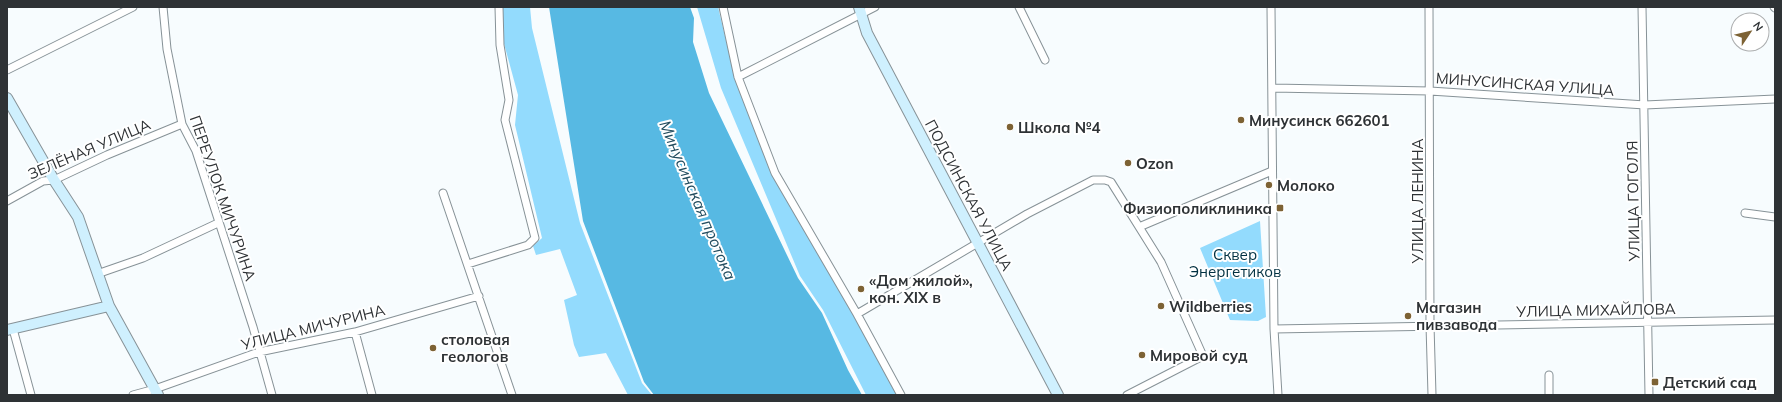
<svg xmlns="http://www.w3.org/2000/svg" width="1782" height="402" viewBox="0 0 1782 402" font-family="Mulish,sans-serif">
<style>
.green{fill:#93dbfd}
.water{fill:#57b9e3}
.lines{fill:none;stroke-linecap:round;stroke-linejoin:round}
.street-casing{stroke:#879297;stroke-width:9}
.secondary-casing{stroke:#879297;stroke-width:12}
.street{stroke:#fff;stroke-width:7}
.secondary{stroke:#cff0fe;stroke-width:10}
.poi-dot{fill:#7d6234;stroke:#fff;stroke-width:1.5}
.labels{text-anchor:middle;dominant-baseline:central;stroke-width:4;stroke-linejoin:round;paint-order:stroke}
.street-label{font-size:15px;fill:#2e3235;stroke:#fff}
.poi-label{font-size:15px;font-weight:bold;fill:#2e3235;stroke:#fff;text-anchor:start}
.park-label{font-size:15px;fill:#013041;stroke:#fff}
.water-label{font-size:16px;font-style:italic;fill:#234d5f;stroke:#fff}
</style>
<rect width="100%" height="100%" fill="#f7fcfe"/>
<path class="green" d="M 502,7 L 530,7 L 532,28 L 580,223 L 642,383 L 652,395 L 628,395 L 606,353 L 579,357 L 574,345 L 564,300 L 577,295 L 560,249 L 536,255 L 533,246 L 542,238 L 515,125 L 518,95 L 503,40 Z
M 697,7 L 718,7 L 735,78 L 773,175 L 855,316 L 898,395 L 866,395 L 823,310 L 800,276 L 721,88 Z
M 1260,221 L 1266,317 L 1258,321 L 1230,320 L 1200,248 Z"/>
<path class="water" d="M 549,7 L 690,7 L 694,18 L 693,42 L 709,93 L 798,278 L 822,313 L 848,370 L 862,395 L 654,395 L 644,382 L 583,221 Z"/>
<g class="lines">
<defs>
<path id="street" d="M 163,7 L 167,49 L 182,124 L 196,151 L 253,327 L 272,395
M 723,7 L 738,77 L 775,173 L 857,314 L 901,395
M 1019,7 L 1045,60
M 1271,7 L 1274,329 L 1278,395
M 1429,7 L 1430,325 L 1432,395
M 1642,7 L 1649,395
M 1774,7 L 1775,8
M 7,70 L 133,7
M 738,77 L 875,7
M 1273,88 L 1430,91 L 1645,105 L 1775,99
M 443,193 L 512,395
M 7,201 L 43,181 L 54,180 L 107,155 L 182,124
M 1745,213 L 1775,217
M 1139,227 L 1272,171
M 468,264 L 528,245 L 535,238 L 505,120 L 509,100 L 500,45 L 499,7
M 97,274 L 143,258 L 218,223
M 857,314 L 1027,214 L 1093,180 L 1105,180 L 1111,182 L 1161,262 L 1203,356 L 1127,395
M 13,329 L 31,395
M 1274,329 L 1775,320
M 355,332 L 372,395
M 1549,375 L 1549,395
M 133,395 L 155,389 L 259,352 L 355,332 L 479,296"/>
<path id="secondary" d="M 859,7 L 867,33 L 1058,395
M 7,98 L 54,180 L 78,217 L 109,306 L 158,395
M 7,330 L 109,306"/>
</defs>
<use href="#street" class="street-casing"/>
<use href="#secondary" class="secondary-casing"/>
<use href="#street" class="street"/>
<use href="#secondary" class="secondary"/>
</g>
<g class="poi-dot">
<circle cx="1241" cy="120" r="4"/>
<circle cx="1010" cy="127" r="4"/>
<circle cx="1128" cy="163" r="4"/>
<circle cx="1269" cy="185" r="4"/>
<rect x="1276" y="204" width="8" height="8" rx="2"/>
<circle cx="861" cy="289" r="4"/>
<circle cx="1161" cy="306" r="4"/>
<circle cx="1408" cy="316" r="4"/>
<circle cx="433" cy="348" r="4"/>
<circle cx="1142" cy="355" r="4"/>
<rect x="1651" y="378" width="8" height="8" rx="2"/>
</g>
<g class="labels">
<g class="street-label">
<text transform="translate(1525 84) rotate(4)">МИНУСИНСКАЯ УЛИЦА</text>
<text transform="translate(89 149) rotate(-23)">ЗЕЛЁНАЯ УЛИЦА</text>
<text transform="translate(969 195) rotate(62)">ПОДСИНСКАЯ УЛИЦА</text>
<text transform="translate(223 198) rotate(71)">ПЕРЕУЛОК МИЧУРИНА</text>
<text transform="translate(1417 201) rotate(-90)">УЛИЦА ЛЕНИНА</text>
<text transform="translate(1633 201) rotate(-91)">УЛИЦА ГОГОЛЯ</text>
<text transform="translate(1596 310) rotate(-1)">УЛИЦА МИХАЙЛОВА</text>
<text transform="translate(313 327) rotate(-14)">УЛИЦА МИЧУРИНА</text>
</g>
<g class="poi-label">
<text x="1249" y="120">Минусинск 662601</text>
<text x="1018" y="127">Школа №4</text>
<text x="1136" y="163">Ozon</text>
<text x="1277" y="185">Молоко</text>
<text x="1272" y="208" text-anchor="end">Физиополиклиника</text>
<text x="869" y="280">«Дом жилой»,<tspan x="869" dy="17">кон. ХIХ в</tspan></text>
<text x="1169" y="306">Wildberries</text>
<text x="1416" y="307">Магазин<tspan x="1416" dy="17">пивзавода</tspan></text>
<text x="441" y="339">столовая<tspan x="441" dy="17">геологов</tspan></text>
<text x="1150" y="355">Мировой суд</text>
<text x="1663" y="382">Детский сад</text>
</g>
<g class="park-label">
<text x="1235" y="254">Сквер<tspan x="1235" dy="17">Энергетиков</tspan></text>
</g>
<g class="water-label">
<text transform="translate(698 200) rotate(67)">Минусинская протока</text>
</g>
</g>
<rect width="1782" height="402" fill="none" stroke="#2e3235" stroke-width="16"/>
<g transform="translate(1750 32) rotate(55)"><circle r="19" fill="#ffffff" stroke="#abadae"/>
<path d="M0-3L7 15L0 10L-7 15Z" fill="#7d6234"/>
<text y="-6" font-size="11" font-weight="bold" text-anchor="middle" fill="#2e3235">N</text>
</g>
</svg>
